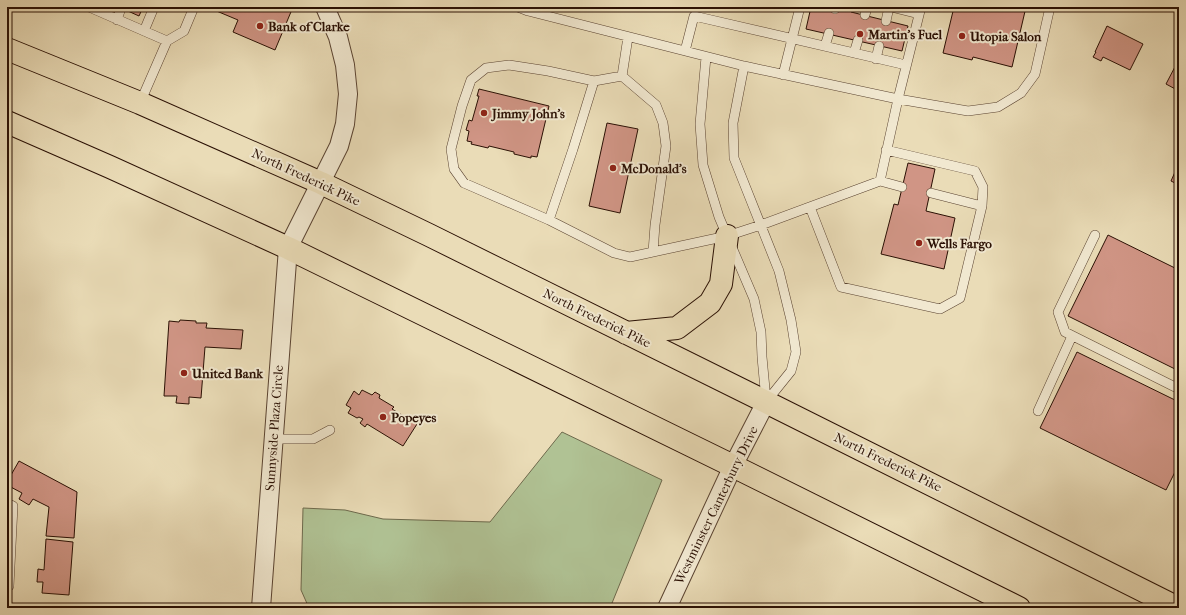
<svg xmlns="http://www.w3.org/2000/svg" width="1186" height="615" viewBox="0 0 1186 615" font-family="'IM FELL French Canon',serif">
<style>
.green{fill:#b0c294;stroke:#6d694c}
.building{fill:#d09585;stroke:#2a1004}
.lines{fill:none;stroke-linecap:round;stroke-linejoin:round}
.service-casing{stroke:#5a4331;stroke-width:10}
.minor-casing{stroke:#5a4331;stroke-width:20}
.primary-casing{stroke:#2a1004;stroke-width:24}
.service{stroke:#f1e8d0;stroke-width:9}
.minor{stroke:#f1e8d0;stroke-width:18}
.primary{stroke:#eadcb7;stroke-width:22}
.poi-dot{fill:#8f2418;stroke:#f1e8d0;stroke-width:1.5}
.labels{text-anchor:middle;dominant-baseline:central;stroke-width:4;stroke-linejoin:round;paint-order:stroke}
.poi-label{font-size:13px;font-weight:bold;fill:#2a1004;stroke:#f1e8d0;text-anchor:start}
.street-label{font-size:13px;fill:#2a1004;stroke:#f1e8d0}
</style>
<rect width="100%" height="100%" fill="#eadcb7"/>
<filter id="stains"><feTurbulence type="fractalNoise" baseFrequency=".005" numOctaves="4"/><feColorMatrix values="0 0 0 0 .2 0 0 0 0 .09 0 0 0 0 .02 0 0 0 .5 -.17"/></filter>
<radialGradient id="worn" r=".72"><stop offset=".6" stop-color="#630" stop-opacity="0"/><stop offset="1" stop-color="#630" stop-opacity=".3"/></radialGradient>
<path class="green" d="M 562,432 L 662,480 L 610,608 L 309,608 L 301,590 L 303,508 L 345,510 L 383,519 L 490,522 Z"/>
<path class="building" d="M 119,7 L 143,7 L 139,16 Z
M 207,7 L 293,7 L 275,50 L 233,32 L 238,20 Z
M 811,7 L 828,7 L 845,11 L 846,7 L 852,7 L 851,12 L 908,26 L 902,51 L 806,29 Z
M 954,7 L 957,8 L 958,7 L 1026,7 L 1012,67 L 973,57 L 972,60 L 943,53 Z
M 1107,26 L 1143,44 L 1130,70 L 1103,57 L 1101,61 L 1093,57 L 1096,52 L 1095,52 Z
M 1178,61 L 1179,62 L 1179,91 L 1166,84 Z
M 479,89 L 549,106 L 537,157 L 531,156 L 531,158 L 514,154 L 514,152 L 489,146 L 488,148 L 471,144 L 472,142 L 467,141 L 469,131 L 466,130 L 469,120 L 472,121 L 479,96 L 477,96 Z
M 607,123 L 638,129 L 620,213 L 589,206 Z
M 908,163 L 935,169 L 926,211 L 955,218 L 944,269 L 881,254 L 894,204 L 898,205 Z
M 1179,163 L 1179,185 L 1171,181 Z
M 1108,235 L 1179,270 L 1179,371 L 1068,316 Z
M 180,320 L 196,321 L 196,323 L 207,323 L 206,328 L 243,330 L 241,349 L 205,347 L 201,398 L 189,397 L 189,404 L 176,403 L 177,396 L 164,396 L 169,321 L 179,322 Z
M 1077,352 L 1179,402 L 1179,464 L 1166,490 L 1040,428 Z
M 362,390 L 372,395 L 375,392 L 380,395 L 379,398 L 394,407 L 392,409 L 417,424 L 403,446 L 367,424 L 365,427 L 360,423 L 363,419 L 359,417 L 357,418 L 348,413 L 351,408 L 346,405 L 354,391 L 359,395 Z
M 19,461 L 77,492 L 74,538 L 46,536 L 49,507 L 33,499 L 29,505 L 19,499 L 22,493 L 7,485 L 7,482 Z
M 46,539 L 73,542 L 69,595 L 42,593 L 43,582 L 37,582 L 38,569 L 44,570 Z"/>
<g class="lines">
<defs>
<path id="service" d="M 89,7 L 167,41
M 518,7 L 528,11 L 744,66 L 898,99 L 921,7
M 891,7 L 919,14
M 835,9 L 835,7
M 865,15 L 867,7
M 117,20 L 121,8
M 886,21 L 889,7
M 144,31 L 154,7
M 825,46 L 829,33
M 685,51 L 694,16 L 906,65
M 854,53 L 858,40
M 706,57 L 700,124 L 703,165 L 719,217 L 754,299 L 761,332 L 762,357 L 766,400
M 876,59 L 879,46
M 744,66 L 733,123 L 734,158 L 779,271 L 791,320 L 796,352 L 791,371 L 766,402
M 783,75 L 800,7
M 622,76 L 656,105 L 663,123 L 666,146 L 655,225 L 653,252
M 594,81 L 548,71 L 509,65 L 486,68 L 471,80 L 462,106 L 451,149 L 454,169 L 464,183 L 549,220 L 614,253 L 630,257 L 727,236 L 761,225 L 880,181 L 898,99 L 968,111 L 998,107 L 1021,93 L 1035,74 L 1050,7
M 140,103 L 167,41 L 184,31 L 194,7
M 880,181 L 902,187
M 931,193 L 982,206
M 810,207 L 841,287 L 940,309 L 960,298 L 976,231 L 982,206 L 983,187 L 975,171 L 886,150
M 549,220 L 573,149 L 594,81 L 622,76 L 628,37
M 1095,235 L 1058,312 L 1065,332 L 1179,389
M 1038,411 L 1072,336
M 273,439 L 313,439 L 330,430
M 7,503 L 13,506 L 9,586"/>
<path id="minor" d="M 261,608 L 288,248 L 339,146 L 345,124 L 348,94 L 345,65 L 338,37 L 325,7
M 667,608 L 733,466 L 766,402"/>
<path id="primary" d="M 7,49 L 140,103 L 321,183 L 429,235 L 766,402 L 1178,608
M 7,122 L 110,167 L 288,248 L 733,466 L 1019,608
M 626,333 L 677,328 L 710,303 L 721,284 L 727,236"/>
</defs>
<use href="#service" class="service-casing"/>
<use href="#minor" class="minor-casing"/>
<use href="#primary" class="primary-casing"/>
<use href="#service" class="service"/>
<use href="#minor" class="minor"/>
<use href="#primary" class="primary"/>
</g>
<g class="poi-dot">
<circle cx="260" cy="26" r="4"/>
<circle cx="860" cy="34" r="4"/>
<circle cx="962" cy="36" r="4"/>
<circle cx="484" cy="113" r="4"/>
<circle cx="613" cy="168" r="4"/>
<circle cx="919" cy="243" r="4"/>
<circle cx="184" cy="373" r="4"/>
<circle cx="383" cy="417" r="4"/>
</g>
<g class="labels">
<g class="poi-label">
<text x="268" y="26">Bank of Clarke</text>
<text x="868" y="34">Martin's Fuel</text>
<text x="970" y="36">Utopia Salon</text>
<text x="492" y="113">Jimmy John's</text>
<text x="621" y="168">McDonald's</text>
<text x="927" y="243">Wells Fargo</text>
<text x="192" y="373">United Bank</text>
<text x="391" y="417">Popeyes</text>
</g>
<g class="street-label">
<text transform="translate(306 177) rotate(25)">North Frederick Pike</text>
<text transform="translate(597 318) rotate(26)">North Frederick Pike</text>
<text transform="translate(274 428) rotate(-86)">Sunnyside Plaza Circle</text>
<text transform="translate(888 462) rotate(26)">North Frederick Pike</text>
<text transform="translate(716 505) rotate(-64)">Westminster Canterbury Drive</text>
</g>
</g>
<rect width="1186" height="615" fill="none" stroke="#eadcb7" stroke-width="24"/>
<rect x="8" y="8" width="1170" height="599" fill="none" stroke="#2a1004" stroke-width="2"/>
<rect x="12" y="12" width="1162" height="591" fill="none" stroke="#2a1004"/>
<rect width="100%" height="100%" filter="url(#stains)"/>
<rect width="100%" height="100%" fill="url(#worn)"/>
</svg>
